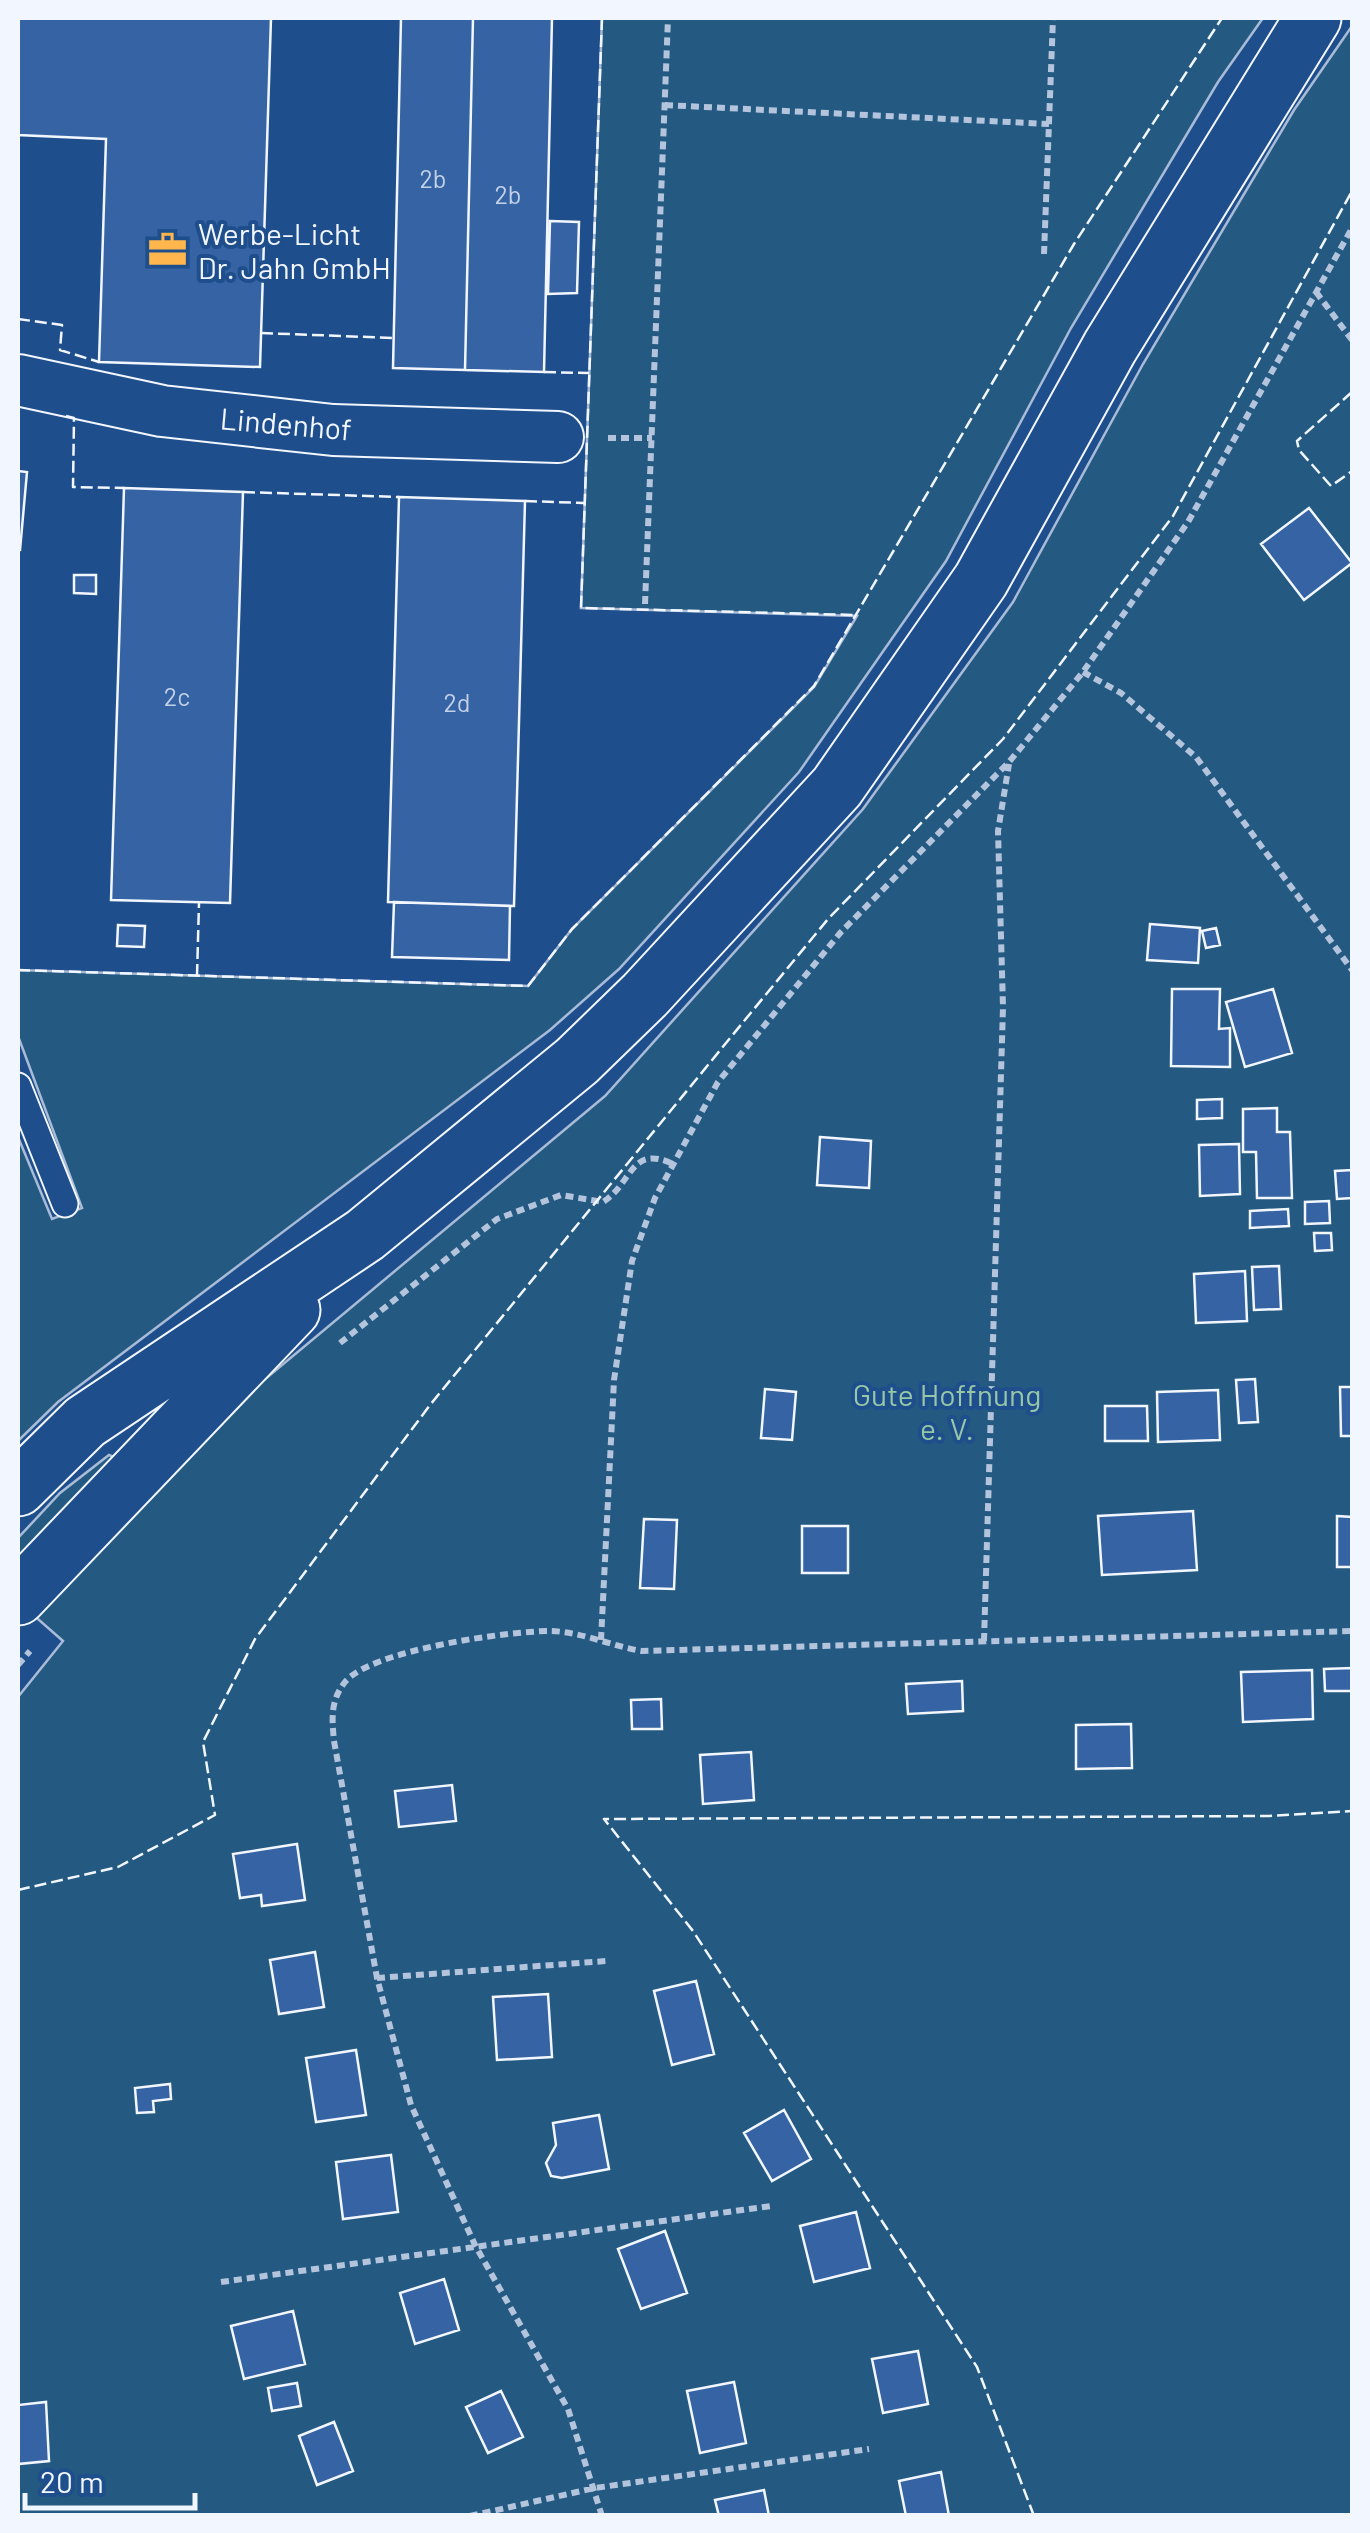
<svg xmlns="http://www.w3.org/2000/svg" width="1370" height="2533" viewBox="0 0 1370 2533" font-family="Barlow,sans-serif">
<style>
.green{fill:#245a82;stroke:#a8bbd7;stroke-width:2.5}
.building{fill:#3563a3;stroke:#f2f6ff;stroke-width:2.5}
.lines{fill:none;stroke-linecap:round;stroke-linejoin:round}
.service-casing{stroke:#f2f6ff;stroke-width:29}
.minor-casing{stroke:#f2f6ff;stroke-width:54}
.primary-casing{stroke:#f2f6ff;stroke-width:59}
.path{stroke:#b3c4dc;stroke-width:6;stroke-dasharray:8 5;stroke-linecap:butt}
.service{stroke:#1f4e8c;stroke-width:25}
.minor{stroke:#1f4e8c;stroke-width:50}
.primary{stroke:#1f4e8c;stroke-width:55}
.fence{stroke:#f2f6ff;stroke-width:2.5;stroke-dasharray:12 5;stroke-linecap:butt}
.labels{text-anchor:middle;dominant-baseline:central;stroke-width:8;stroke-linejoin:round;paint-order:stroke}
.number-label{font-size:25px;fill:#c3d1e8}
.poi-label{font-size:30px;fill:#f2f6ff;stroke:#1f4e8c;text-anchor:start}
.street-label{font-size:30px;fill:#f2f6ff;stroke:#1f4e8c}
.park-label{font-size:30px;fill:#97c8a6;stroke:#1f4e8c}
</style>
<rect width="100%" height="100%" fill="#1f4e8c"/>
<path class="green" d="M 602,18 L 1263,18 L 1218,82 L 1071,328 L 946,561 L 799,772 L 619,969 L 550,1030 L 58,1402 L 18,1441 L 18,1137 L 52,1219 L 82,1208 L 18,1036 L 18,970 L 528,986 L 572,929 L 814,687 L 857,616 L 581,608 Z
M 1352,26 L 1352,2515 L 18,2515 L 18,1697 L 63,1641 L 31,1613 L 228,1410 L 605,1096 L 863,809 L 1013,602 L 1143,364 L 1294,110 Z
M 109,1455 L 114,1457 L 18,1563 L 18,1538 L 60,1493 Z"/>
<path class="building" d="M 18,18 L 271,18 L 260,367 L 99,362 L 106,139 L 18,135 Z
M 401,18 L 473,18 L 465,370 L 393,368 Z
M 473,18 L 552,18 L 544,372 L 465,370 Z
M 550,221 L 579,222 L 577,293 L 548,294 Z
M 18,471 L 27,472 L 20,550 L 18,550 Z
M 124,488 L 243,492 L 230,903 L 111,900 Z
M 399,497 L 525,501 L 514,906 L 388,902 Z
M 1309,508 L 1352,563 L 1304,600 L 1261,544 Z
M 74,575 L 96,575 L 96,594 L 74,593 Z
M 394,902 L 510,906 L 509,960 L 392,957 Z
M 1150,924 L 1200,928 L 1198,963 L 1147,960 Z
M 118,925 L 145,926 L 144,947 L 117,946 Z
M 1216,928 L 1220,945 L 1206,948 L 1202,931 Z
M 1172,989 L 1220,989 L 1219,1029 L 1230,1028 L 1230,1067 L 1171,1066 Z
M 1273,989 L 1292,1053 L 1245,1067 L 1226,1002 Z
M 1222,1099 L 1222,1118 L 1197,1119 L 1197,1100 Z
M 1277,1108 L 1277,1132 L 1290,1132 L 1292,1198 L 1257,1198 L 1256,1152 L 1243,1152 L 1243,1109 Z
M 820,1137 L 871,1141 L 869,1188 L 817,1185 Z
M 1239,1144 L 1240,1194 L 1200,1196 L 1199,1145 Z
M 1352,1170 L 1352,1198 L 1337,1199 L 1335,1171 Z
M 1329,1201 L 1330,1223 L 1305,1224 L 1305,1202 Z
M 1288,1209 L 1289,1226 L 1250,1228 L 1250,1211 Z
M 1314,1233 L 1331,1233 L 1332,1250 L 1315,1251 Z
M 1279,1266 L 1281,1309 L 1254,1310 L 1252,1267 Z
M 1245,1271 L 1247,1321 L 1196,1323 L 1194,1274 Z
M 1255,1379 L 1258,1422 L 1239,1423 L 1236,1380 Z
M 1340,1387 L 1352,1387 L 1352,1436 L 1341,1436 Z
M 765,1389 L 796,1392 L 792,1440 L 761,1438 Z
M 1218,1390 L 1220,1440 L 1158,1442 L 1157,1392 Z
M 1105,1406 L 1147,1406 L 1148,1441 L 1105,1441 Z
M 1193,1511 L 1197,1570 L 1102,1575 L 1098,1516 Z
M 1337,1516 L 1352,1517 L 1352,1567 L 1337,1567 Z
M 644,1519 L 677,1520 L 674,1589 L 640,1588 Z
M 802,1526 L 848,1526 L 848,1573 L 802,1573 Z
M 1352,1668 L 1352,1691 L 1325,1691 L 1324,1669 Z
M 1312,1670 L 1313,1719 L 1243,1722 L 1241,1672 Z
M 962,1681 L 963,1711 L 908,1714 L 906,1684 Z
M 661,1699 L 662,1729 L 632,1729 L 631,1700 Z
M 1131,1724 L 1132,1768 L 1076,1769 L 1076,1725 Z
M 751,1752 L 754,1800 L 703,1804 L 700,1755 Z
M 452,1785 L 456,1821 L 399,1827 L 395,1791 Z
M 297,1844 L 305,1900 L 262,1906 L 261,1895 L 240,1898 L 233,1854 Z
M 315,1952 L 324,2007 L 279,2014 L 270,1960 Z
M 696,1981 L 714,2054 L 672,2065 L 654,1991 Z
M 548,1994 L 552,2057 L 497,2060 L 493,1997 Z
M 356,2050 L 366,2115 L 316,2122 L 306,2058 Z
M 170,2084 L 171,2099 L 153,2101 L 154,2112 L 137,2113 L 135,2088 Z
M 784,2110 L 811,2159 L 772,2181 L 744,2133 Z
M 599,2115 L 609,2169 L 562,2178 L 551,2176 L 546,2163 L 556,2145 L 553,2123 Z
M 391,2155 L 398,2212 L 343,2219 L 336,2162 Z
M 856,2212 L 870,2268 L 814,2282 L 800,2226 Z
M 665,2231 L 687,2293 L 641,2309 L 618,2249 Z
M 444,2279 L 459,2330 L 415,2344 L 400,2293 Z
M 293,2311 L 305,2364 L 244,2379 L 231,2326 Z
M 918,2351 L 928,2404 L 883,2413 L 872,2359 Z
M 734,2382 L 746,2443 L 700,2453 L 687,2391 Z
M 297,2383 L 301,2406 L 272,2411 L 268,2388 Z
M 501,2391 L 523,2437 L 488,2453 L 466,2407 Z
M 46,2402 L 49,2461 L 18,2464 L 18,2405 Z
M 334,2422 L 353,2471 L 317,2485 L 299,2436 Z
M 941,2472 L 949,2516 L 906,2516 L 899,2481 Z
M 764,2490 L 769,2516 L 719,2516 L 715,2500 Z"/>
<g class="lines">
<defs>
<path id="service" d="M 18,1086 L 65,1204"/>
<path id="minor" d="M 18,380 L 162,411 L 333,430 L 558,437"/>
<path id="primary" d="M 18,1488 L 85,1422 L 365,1235 L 577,1061 L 645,995 L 837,787 L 981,580 L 1110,347 L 1313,18
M 18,1597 L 292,1310"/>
</defs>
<use href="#service" class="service-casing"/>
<use href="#minor" class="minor-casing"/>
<use href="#primary" class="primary-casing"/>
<path class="path" d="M 665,105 L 1049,124
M 1044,254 L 1053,18
M 1316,292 L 1352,340
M 608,438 L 652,438
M 645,604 L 668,18
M 1083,672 L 1121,693 L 1196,757 L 1352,970
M 340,1343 L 497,1219 L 561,1195 L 603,1202 C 633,1183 630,1144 673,1164
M 601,1640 L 614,1380 L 632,1261 L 655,1198 L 718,1082 L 841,932 L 1009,762 L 1083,672 L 1188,522 L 1352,228
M 984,1641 L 1003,1007 L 998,831 L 1009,764
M 18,1665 L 30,1651
M 377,1978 L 606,1961
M 221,2282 L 771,2206
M 470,2516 L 595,2488 L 869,2449
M 602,2516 L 568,2409 L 475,2245 L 411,2105 L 377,1978 L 334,1741 C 332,1719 330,1701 345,1682 C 371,1650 508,1631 551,1631 C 582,1632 611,1646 642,1651 L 1352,1631"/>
<use href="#service" class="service"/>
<use href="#minor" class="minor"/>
<use href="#primary" class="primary"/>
<path class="fence" d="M 602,18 L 581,608 L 857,615
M 18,319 L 62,325 L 60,350 L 99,362
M 261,333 L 394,338
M 544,372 L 589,373
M 1352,392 L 1297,441 L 1299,450 L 1331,486 L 1352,471
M 66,416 L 74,418 L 73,487 L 124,488
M 243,492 L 399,497
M 525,501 L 584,503
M 18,970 L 528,986 L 572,929 L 814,686 L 1074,244 L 1222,18
M 197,976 L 199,903
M 18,1890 L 118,1867 L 215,1815 L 203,1742 L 255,1639 L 430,1405 L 726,1043 L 828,919 L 1003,739 L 1173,516 L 1352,191
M 1034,2516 L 977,2367 L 693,1931 L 604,1819 L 1269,1816 L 1352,1811"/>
</g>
<defs>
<symbol id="office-bare" viewBox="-9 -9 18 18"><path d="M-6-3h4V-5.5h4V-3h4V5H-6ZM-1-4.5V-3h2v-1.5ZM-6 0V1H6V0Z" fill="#ffb74d" stroke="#1f4e8c" stroke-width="2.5" paint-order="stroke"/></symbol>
</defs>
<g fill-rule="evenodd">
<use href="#office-bare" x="140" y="222" width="55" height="55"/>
</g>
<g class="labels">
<g class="number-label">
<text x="433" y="178">2b</text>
<text x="508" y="194">2b</text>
<text x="177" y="696">2c</text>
<text x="457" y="702">2d</text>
</g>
<g class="poi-label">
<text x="198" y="233">Werbe-Licht<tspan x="198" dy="34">Dr. Jahn GmbH</tspan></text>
</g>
<g class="street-label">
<text transform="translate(286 423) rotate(5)">Lindenhof</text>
</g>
<g class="park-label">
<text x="947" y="1394">Gute Hoffnung<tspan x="947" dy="34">e. V.</tspan></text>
</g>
</g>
<rect width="1370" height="2533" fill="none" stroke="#f2f6ff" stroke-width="40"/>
<path d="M25 2493v15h170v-15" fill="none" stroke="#f2f6ff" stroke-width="5"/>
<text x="40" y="2493" font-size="30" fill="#f2f6ff" stroke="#1f4e8c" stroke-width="8" paint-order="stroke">20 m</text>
</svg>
